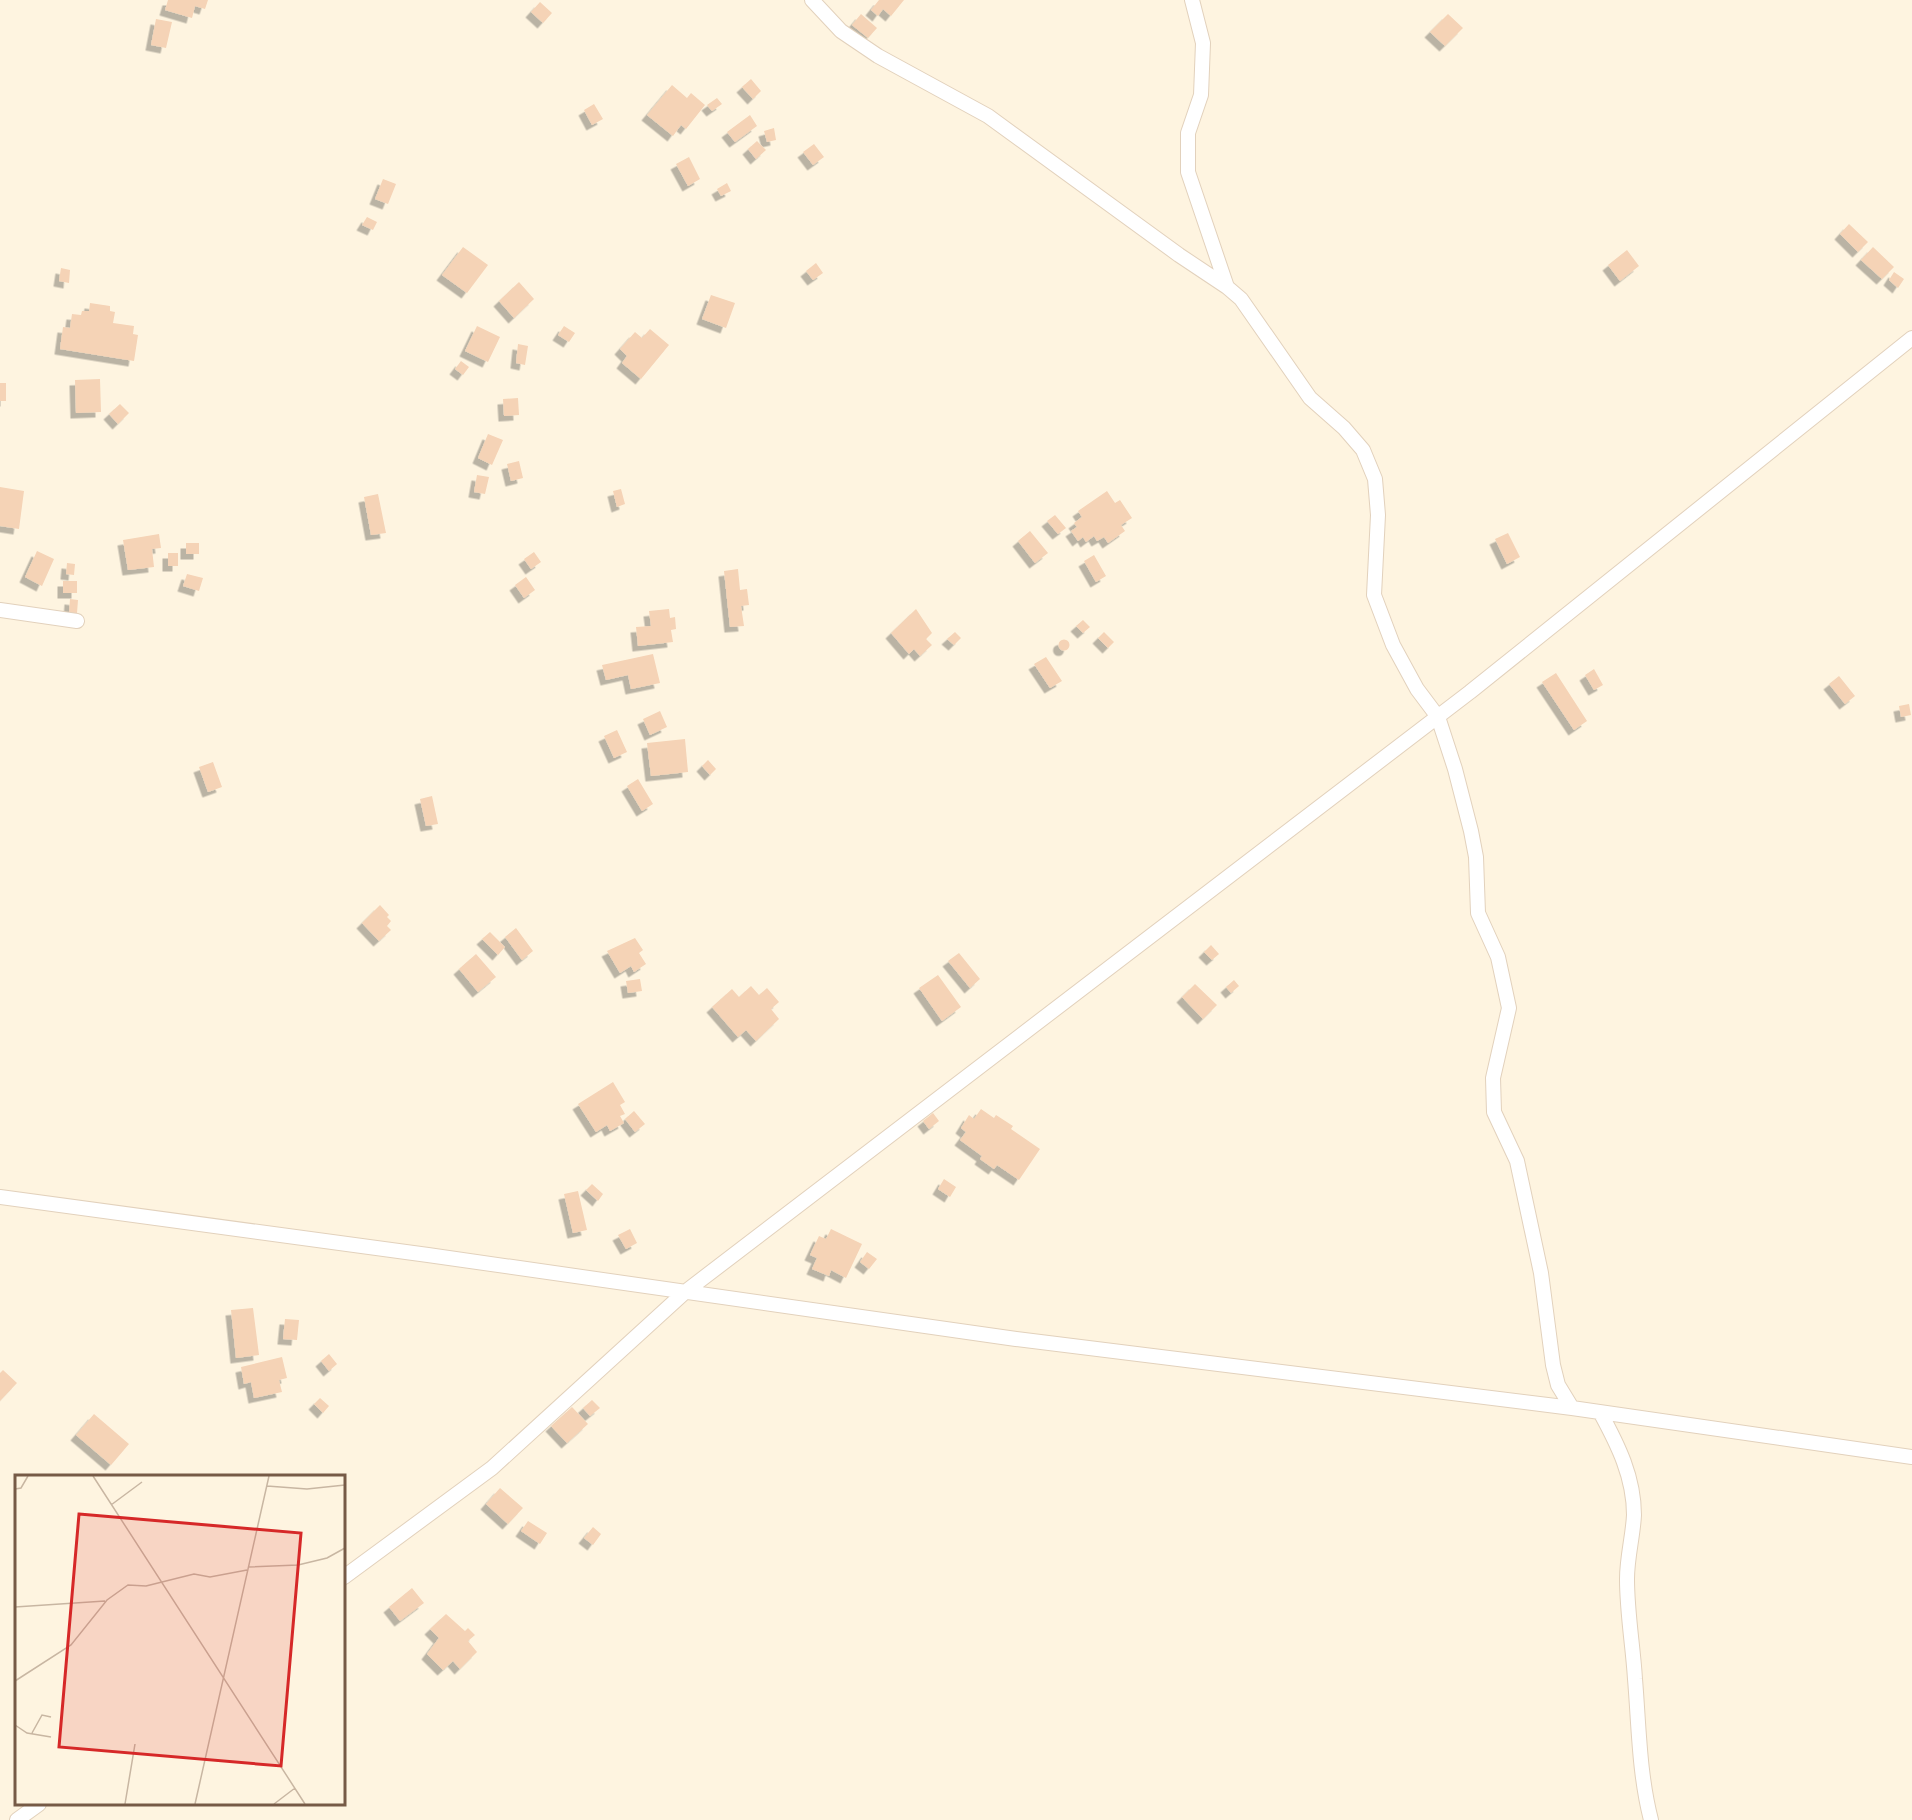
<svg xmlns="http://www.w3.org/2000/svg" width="1912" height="1820" viewBox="0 0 1912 1820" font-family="Inter,sans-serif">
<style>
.building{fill:#f5d3b6;filter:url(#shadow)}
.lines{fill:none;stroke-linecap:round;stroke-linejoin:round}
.minor-casing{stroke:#e2d1bc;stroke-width:16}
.minor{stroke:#fff;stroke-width:14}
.inset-road{fill:none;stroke:#c8b6a2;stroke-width:1.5}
.view{fill:#d62828;fill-opacity:0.15;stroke:#d62828;stroke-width:3}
.inset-edge{fill:none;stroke:#765a46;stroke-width:3}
</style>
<defs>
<filter id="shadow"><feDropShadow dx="-5.5" dy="5.5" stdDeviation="0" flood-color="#0004"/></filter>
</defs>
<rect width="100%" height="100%" fill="#fef4e0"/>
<path class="building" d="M 168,0 L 208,0 L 205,9 L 195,6 L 192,18 L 165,10 Z
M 879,0 L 904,0 L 891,16 L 883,9 L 878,16 L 871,10 Z
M 540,2 L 552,13 L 543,23 L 531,12 Z
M 861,14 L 877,28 L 868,38 L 852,25 Z
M 1448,14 L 1463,28 L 1445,46 L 1430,32 Z
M 156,19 L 172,22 L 166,48 L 151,45 Z
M 751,79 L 761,91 L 753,99 L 742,87 Z
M 672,85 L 687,98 L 691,93 L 705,105 L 686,129 L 681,125 L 673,136 L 647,115 Z
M 717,98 L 722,104 L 712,111 L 707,105 Z
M 594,104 L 603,119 L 592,125 L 584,110 Z
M 750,115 L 757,126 L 735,142 L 727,132 Z
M 774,128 L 776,140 L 767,142 L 764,131 Z
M 757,141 L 766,150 L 756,159 L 748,149 Z
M 814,144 L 824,157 L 813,165 L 803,152 Z
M 689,157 L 700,179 L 688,186 L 676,164 Z
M 383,179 L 396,184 L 388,204 L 375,199 Z
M 727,183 L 731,191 L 721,196 L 717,189 Z
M 367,217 L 377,222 L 373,230 L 362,225 Z
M 1849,224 L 1868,242 L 1858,252 L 1840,234 Z
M 463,247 L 488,265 L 467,293 L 442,275 Z
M 1873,247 L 1894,267 L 1882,279 L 1861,260 Z
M 1627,250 L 1639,266 L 1620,281 L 1608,265 Z
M 816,263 L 823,273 L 813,280 L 806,271 Z
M 61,268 L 70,270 L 69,283 L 59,281 Z
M 1894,272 L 1904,279 L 1898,288 L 1889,280 Z
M 519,282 L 534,299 L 514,318 L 499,301 Z
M 711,295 L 735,303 L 726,328 L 702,319 Z
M 90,303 L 110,306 L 110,311 L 115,312 L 113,323 L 134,326 L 133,334 L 138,335 L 134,361 L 60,349 L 63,327 L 70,328 L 72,314 L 81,315 L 82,311 L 89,311 Z
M 477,326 L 500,337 L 488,362 L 465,351 Z
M 564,326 L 575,333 L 569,342 L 558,335 Z
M 650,329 L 669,345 L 641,379 L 622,363 L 627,356 L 620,349 L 635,332 L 642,338 Z
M 518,344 L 528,346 L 525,365 L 516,363 Z
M 461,361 L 469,367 L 463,375 L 455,369 Z
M 100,379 L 101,412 L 76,413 L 75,380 Z
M 0,383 L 6,383 L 6,401 L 0,401 Z
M 518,398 L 519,415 L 504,416 L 503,399 Z
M 120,404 L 129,413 L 118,424 L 109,414 Z
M 488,434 L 503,440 L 492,465 L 478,458 Z
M 519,461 L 523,478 L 511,481 L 507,464 Z
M 477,475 L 489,477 L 485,494 L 474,492 Z
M 0,487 L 24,491 L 19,529 L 0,526 Z
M 621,489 L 625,504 L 617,507 L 613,491 Z
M 1107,491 L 1115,503 L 1120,500 L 1132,518 L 1121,525 L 1125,531 L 1108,543 L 1104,537 L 1097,541 L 1094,536 L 1086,542 L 1083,537 L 1078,541 L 1071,531 L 1077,527 L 1074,523 L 1082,517 L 1078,511 Z
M 378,494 L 386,533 L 371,535 L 364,497 Z
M 1055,515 L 1066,528 L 1058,534 L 1047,521 Z
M 1030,531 L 1048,553 L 1035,563 L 1018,541 Z
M 1508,533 L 1520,557 L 1507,564 L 1495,539 Z
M 159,534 L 161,548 L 152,549 L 154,567 L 128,570 L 123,540 Z
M 186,543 L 199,543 L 199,554 L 186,554 Z
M 37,551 L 54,559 L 42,586 L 25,577 Z
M 534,552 L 541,562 L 531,569 L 524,559 Z
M 168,553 L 178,553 L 178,566 L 168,566 Z
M 1094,555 L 1106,576 L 1096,582 L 1084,561 Z
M 67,563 L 75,564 L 74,575 L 66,574 Z
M 738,569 L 740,590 L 747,589 L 749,605 L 741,606 L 744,626 L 730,627 L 724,571 Z
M 187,574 L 203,578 L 199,591 L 183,586 Z
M 526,577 L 535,590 L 524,598 L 515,585 Z
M 63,581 L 77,581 L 77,593 L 63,593 Z
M 70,599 L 78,600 L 77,613 L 69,613 Z
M 669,609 L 670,618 L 675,617 L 676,629 L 671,630 L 673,642 L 638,646 L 636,627 L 651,626 L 649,611 Z
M 916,609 L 932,633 L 926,639 L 932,645 L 920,656 L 914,649 L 909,654 L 891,633 Z
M 1083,620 L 1090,627 L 1083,633 L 1076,626 Z
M 955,632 L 961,638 L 954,645 L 947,639 Z
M 1104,632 L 1114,642 L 1108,648 L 1098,638 Z
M1058.5 645a5.5 5.5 0 1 1 11 0a5.5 5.5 0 1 1-11 0Z
M 653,654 L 660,683 L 631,689 L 628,675 L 606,680 L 602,665 Z
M 1046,657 L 1062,681 L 1050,688 L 1034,664 Z
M 1594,669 L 1603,685 L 1594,690 L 1585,675 Z
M 1556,673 L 1587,721 L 1574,730 L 1542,682 Z
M 1839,676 L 1855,696 L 1845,704 L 1829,684 Z
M 1909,704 L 1911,715 L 1901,717 L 1899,706 Z
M 660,711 L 667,727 L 650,735 L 643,719 Z
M 617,730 L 627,752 L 614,758 L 604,736 Z
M 685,739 L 688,772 L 651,776 L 647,743 Z
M 708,760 L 716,769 L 710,775 L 702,766 Z
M 213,762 L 222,787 L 208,792 L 199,767 Z
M 638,779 L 653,804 L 642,811 L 627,786 Z
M 432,796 L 438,824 L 426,826 L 420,799 Z
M 380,905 L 389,915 L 387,917 L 391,921 L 387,926 L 391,930 L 379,941 L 362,923 Z
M 516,928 L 533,951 L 522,960 L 505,937 Z
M 490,932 L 505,947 L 498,955 L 482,939 Z
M 635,938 L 643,950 L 639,953 L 646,964 L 634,972 L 631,966 L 620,973 L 607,951 Z
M 1211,945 L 1219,954 L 1212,960 L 1204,952 Z
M 959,953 L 980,979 L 970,988 L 948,961 Z
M 476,954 L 496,977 L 478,992 L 459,969 Z
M 938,975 L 961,1007 L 942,1021 L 919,988 Z
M 640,979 L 642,991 L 628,993 L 626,981 Z
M 1234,980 L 1239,986 L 1231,993 L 1226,987 Z
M 1195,984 L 1217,1005 L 1203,1019 L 1182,997 Z
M 751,986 L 759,995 L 767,988 L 779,1002 L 771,1009 L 779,1019 L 756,1041 L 746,1030 L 738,1037 L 712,1007 L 732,989 L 739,997 Z
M 613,1082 L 625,1102 L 620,1105 L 625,1114 L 620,1116 L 624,1123 L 610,1131 L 607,1125 L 596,1132 L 578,1104 Z
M 981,1109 L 994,1118 L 996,1115 L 1013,1126 L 1011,1129 L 1040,1149 L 1019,1180 L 997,1165 L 994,1169 L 980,1159 L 982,1156 L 960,1140 L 966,1132 L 961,1128 L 969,1115 L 974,1119 Z
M 634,1111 L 645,1124 L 635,1132 L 625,1119 Z
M 933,1113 L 939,1121 L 929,1129 L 923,1121 Z
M 944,1179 L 956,1187 L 950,1197 L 938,1189 Z
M 592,1184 L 603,1194 L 598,1201 L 586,1190 Z
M 578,1191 L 587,1230 L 573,1233 L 564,1194 Z
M 630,1229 L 637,1243 L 626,1249 L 618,1235 Z
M 831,1229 L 862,1244 L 846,1278 L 831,1270 L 829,1276 L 812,1269 L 817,1258 L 810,1255 L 819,1236 L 826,1239 Z
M 867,1252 L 877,1259 L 869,1269 L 860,1262 Z
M 253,1308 L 259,1355 L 236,1358 L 231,1310 Z
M 285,1319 L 299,1320 L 297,1340 L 283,1339 Z
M 329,1354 L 337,1364 L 329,1371 L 321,1361 Z
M 282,1357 L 287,1378 L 279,1380 L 282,1392 L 254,1398 L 251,1382 L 244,1384 L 241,1367 Z
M 3,1370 L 17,1383 L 0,1401 L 0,1373 Z
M 320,1398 L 329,1406 L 323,1413 L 314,1404 Z
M 592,1400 L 600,1408 L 590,1416 L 583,1408 Z
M 572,1407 L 588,1424 L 567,1443 L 551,1426 Z
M 94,1414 L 129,1444 L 111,1465 L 76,1435 Z
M 500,1488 L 523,1508 L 508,1524 L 486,1504 Z
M 528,1521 L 547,1533 L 540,1544 L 521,1531 Z
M 593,1527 L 601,1534 L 593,1545 L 584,1538 Z
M 412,1588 L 424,1603 L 400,1621 L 389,1607 Z
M 446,1614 L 465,1631 L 468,1628 L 475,1635 L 468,1641 L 477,1652 L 460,1669 L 453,1661 L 443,1670 L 427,1654 L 439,1638 L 430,1629 Z"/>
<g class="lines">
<defs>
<path id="minor" d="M 812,0 L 841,31 L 878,56 L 988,116 L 1179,255 L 1227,287 L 1241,299 L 1310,398 L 1344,428 L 1363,450 L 1375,479 L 1378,515 L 1374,595 L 1393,645 L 1417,689 L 1438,717 L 1455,769 L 1471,831 L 1476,857 L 1478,913 L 1498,957 L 1509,1008 L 1493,1078 L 1494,1112 L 1517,1161 L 1541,1273 L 1553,1365 L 1558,1385 L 1572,1408
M 1192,0 L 1203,43 L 1201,95 L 1188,133 L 1188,172 L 1227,287
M 0,610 L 77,621
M 0,1197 L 428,1255 L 1016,1339 L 1572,1408 L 1912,1457
M 1600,1412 C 1618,1445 1634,1477 1634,1515 C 1633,1536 1627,1557 1627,1579 C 1627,1613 1633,1646 1635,1679 C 1639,1727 1639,1773 1651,1820
M 344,1577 L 492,1468 L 685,1292 L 1470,692 L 1912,338
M 17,1820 L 39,1804"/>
</defs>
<use href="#minor" class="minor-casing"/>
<use href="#minor" class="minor"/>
</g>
<g transform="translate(15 1475)">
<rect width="330" height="330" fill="#fef4e0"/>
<path class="inset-road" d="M 78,1 L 290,329M 252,11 L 292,14 L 330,10M 0,14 L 6,13 L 13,1M 96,30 L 127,7M 233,92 L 283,90 L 312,83 L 330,73M 0,132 L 90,126M 0,206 L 56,170 L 92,125 L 113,110 L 131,111 L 179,99 L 195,102 L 232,95M 0,250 L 12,258 L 36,262M 17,258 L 27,240 L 36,242M 110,329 L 120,269M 180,329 L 254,1M 259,329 L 280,313"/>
<path class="view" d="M 64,39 L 286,58 L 266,291 L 44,272 Z"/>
<rect width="330" height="330" class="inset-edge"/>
</g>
</svg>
